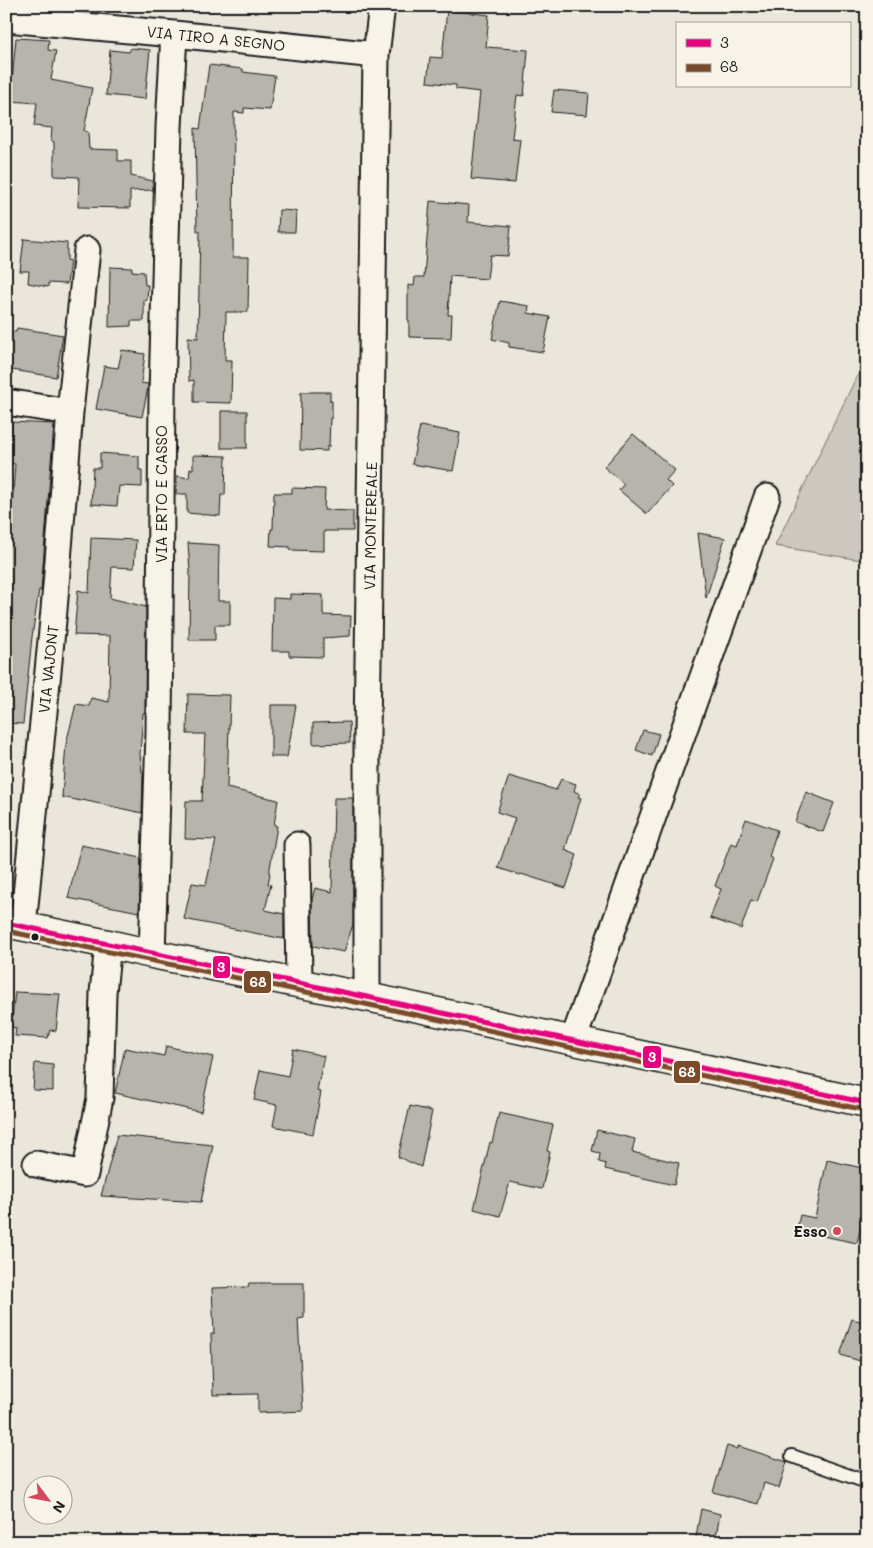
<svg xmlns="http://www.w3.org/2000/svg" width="873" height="1548" viewBox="0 0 873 1548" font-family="Mali,sans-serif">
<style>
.green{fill:#ccc8c0;stroke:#74726e}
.building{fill:#b6b4ac;stroke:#1c1c1c}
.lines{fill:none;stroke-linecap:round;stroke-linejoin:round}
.lane-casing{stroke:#1c1c1c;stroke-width:16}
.street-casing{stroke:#1c1c1c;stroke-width:29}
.primary-casing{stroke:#1c1c1c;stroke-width:31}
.lane{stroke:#f7f3e8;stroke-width:12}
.street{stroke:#f7f3e8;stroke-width:25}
.primary{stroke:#f7f3e8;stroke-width:28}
.bus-1-casing{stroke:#f7f3e8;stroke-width:9}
.bus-2-casing{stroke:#f7f3e8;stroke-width:9}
.bus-1{stroke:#e5007d;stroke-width:5}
.bus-2{stroke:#7a4b2a;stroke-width:5}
.bus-dot{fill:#1c1c1c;stroke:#f7f3e8;stroke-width:2}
.poi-dot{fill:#d1495b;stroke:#f7f3e8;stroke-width:2}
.labels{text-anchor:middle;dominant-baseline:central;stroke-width:4;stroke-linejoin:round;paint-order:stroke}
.street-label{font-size:15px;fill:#1c1c1c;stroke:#f7f3e8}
.poi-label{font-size:15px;font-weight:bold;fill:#1c1c1c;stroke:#f7f3e8;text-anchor:end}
.line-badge{stroke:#f7f3e8;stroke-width:2}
.badge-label{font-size:14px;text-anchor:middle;font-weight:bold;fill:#fff}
</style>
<rect width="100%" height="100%" fill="#eae6dc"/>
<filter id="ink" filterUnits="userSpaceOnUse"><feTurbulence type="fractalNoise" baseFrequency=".02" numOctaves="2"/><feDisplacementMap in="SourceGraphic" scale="10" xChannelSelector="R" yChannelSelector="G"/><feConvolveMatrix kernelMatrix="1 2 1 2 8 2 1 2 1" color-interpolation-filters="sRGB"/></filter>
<g filter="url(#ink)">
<path class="green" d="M 867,355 L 867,561 L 775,546 Z"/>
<path class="building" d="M 447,10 L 489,15 L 486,47 L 528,50 L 524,96 L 517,95 L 512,138 L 520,139 L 515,183 L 471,179 L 480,92 L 456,89 L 456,85 L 427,82 L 430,57 L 442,58 Z
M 16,38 L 49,40 L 48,50 L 56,51 L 51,80 L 92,88 L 84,131 L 88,132 L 89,149 L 118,150 L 118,161 L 131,161 L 131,176 L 153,181 L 153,190 L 130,191 L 130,208 L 78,207 L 79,177 L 54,176 L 54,142 L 51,141 L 52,128 L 34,126 L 37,103 L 10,101 Z
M 131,48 L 150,50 L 145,99 L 106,95 L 110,50 L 129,52 Z
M 209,65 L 243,69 L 243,72 L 275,76 L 270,110 L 244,108 L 244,113 L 234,112 L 233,257 L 249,257 L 248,312 L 226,312 L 225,360 L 232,360 L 231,403 L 194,402 L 194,380 L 189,381 L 188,337 L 198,338 L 200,231 L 197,231 L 195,128 L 200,129 Z
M 554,90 L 589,93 L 587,115 L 551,112 Z
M 430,201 L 469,205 L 468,222 L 511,226 L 508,256 L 490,255 L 487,279 L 450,276 L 448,315 L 452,315 L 451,338 L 409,337 L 409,320 L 408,320 L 408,285 L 414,286 L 415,277 L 424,277 Z
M 279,210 L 296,211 L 295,232 L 278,232 Z
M 24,239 L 67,243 L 67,260 L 70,261 L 67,284 L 48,283 L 48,287 L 28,283 L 29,271 L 20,271 Z
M 110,267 L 132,268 L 132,271 L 144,272 L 145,285 L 148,285 L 147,300 L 144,301 L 144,321 L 131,321 L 131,326 L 109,327 Z
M 500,301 L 529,306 L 528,313 L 550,317 L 543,352 L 509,347 L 509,343 L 492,339 Z
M 17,328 L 63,335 L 56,377 L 6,369 L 6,331 L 16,332 Z
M 122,350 L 145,354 L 141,383 L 148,384 L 148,387 L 142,417 L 96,409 L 104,366 L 118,368 Z
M 301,392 L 330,392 L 330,401 L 332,401 L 332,418 L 330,418 L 329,447 L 327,446 L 327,451 L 300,450 Z
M 221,411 L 247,411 L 247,448 L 221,448 Z
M 12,422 L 54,424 L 41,591 L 39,590 L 32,637 L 23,724 L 6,723 L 6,567 L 11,524 L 8,524 L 9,506 L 12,506 L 15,464 L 9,463 Z
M 420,426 L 460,433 L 453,471 L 412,464 Z
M 633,434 L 675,470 L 666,480 L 672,486 L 647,514 L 619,490 L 624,484 L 604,467 Z
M 100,453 L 139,456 L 139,470 L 142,470 L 142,487 L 119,486 L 117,506 L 91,504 L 93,468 L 100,468 Z
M 193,455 L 226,456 L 225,495 L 221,495 L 220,516 L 187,513 L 187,494 L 176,494 L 177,476 L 189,478 L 190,469 L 193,469 Z
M 292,488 L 325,489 L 324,510 L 353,511 L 353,531 L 324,531 L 324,551 L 290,550 L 290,547 L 270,546 L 271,529 L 273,529 L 274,493 L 292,493 Z
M 698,533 L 725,538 L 706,598 Z
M 91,538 L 136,540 L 134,568 L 112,567 L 110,598 L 146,607 L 145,713 L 143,713 L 140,754 L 142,772 L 143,772 L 142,813 L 82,800 L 81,801 L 62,797 L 66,744 L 76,704 L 89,706 L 91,698 L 109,702 L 110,636 L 74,635 L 78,590 L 89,593 Z
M 188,543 L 219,545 L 218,601 L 230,601 L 230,625 L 215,625 L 215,640 L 189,640 L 190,571 Z
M 290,594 L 323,595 L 323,615 L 351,616 L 350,636 L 323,638 L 323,657 L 289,656 L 289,651 L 272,651 L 273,598 L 290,599 Z
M 188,694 L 230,695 L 227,788 L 278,800 L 274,825 L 277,826 L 269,874 L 270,874 L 268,884 L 271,885 L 265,910 L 284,914 L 284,939 L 184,919 L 192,883 L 206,885 L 216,840 L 185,839 L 186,801 L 202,801 L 205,734 L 187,734 Z
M 271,705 L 296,705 L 287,757 L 271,757 Z
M 349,722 L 350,743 L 313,744 L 313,723 Z
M 643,730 L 659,734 L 652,756 L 636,750 Z
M 509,776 L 556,790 L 561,779 L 576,784 L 574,791 L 580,794 L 578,797 L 581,798 L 565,850 L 577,855 L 566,888 L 521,874 L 520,875 L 498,868 L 515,818 L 497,812 Z
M 806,792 L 834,803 L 823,832 L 795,822 Z
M 334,798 L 353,798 L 353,924 L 344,952 L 313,946 L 312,899 L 315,888 L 332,892 Z
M 746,819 L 777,830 L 769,857 L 773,859 L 757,902 L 751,900 L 741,929 L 710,918 L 721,889 L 715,886 L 731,843 L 737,845 Z
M 81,845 L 141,858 L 139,912 L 68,898 Z
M 15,992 L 60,994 L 56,1031 L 50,1030 L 48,1038 L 15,1036 L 16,1028 L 11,1027 Z
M 166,1046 L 213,1057 L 201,1112 L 115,1093 L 125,1048 L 164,1056 Z
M 293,1049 L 324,1056 L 317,1091 L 321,1092 L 313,1134 L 273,1126 L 277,1105 L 254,1100 L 260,1070 L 288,1076 Z
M 35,1063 L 53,1065 L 53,1091 L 33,1090 Z
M 410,1106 L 432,1111 L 421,1167 L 398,1157 Z
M 499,1113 L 553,1125 L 547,1151 L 550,1152 L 542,1189 L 510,1182 L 500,1216 L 474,1209 L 490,1142 L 492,1143 Z
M 597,1130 L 635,1139 L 632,1152 L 679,1163 L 674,1185 L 605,1169 L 606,1164 L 599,1162 L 600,1153 L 592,1151 Z
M 117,1135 L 213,1145 L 201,1202 L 101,1196 Z
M 827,1160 L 867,1169 L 867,1201 L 857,1243 L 813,1234 L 813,1237 L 796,1233 L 800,1215 L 815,1218 Z
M 249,1283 L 304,1283 L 304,1318 L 298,1319 L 303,1411 L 258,1413 L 258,1394 L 213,1395 L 211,1334 L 214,1334 L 212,1288 L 248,1287 Z
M 852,1319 L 867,1323 L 867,1363 L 840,1355 Z
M 727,1446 L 737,1449 L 738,1446 L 787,1462 L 779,1488 L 764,1483 L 758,1504 L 713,1492 Z
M 701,1509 L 720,1514 L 715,1542 L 695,1542 Z"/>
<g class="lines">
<defs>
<path id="lane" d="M 792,1456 L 867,1482"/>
<path id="street" d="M 6,19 L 174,34 L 376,55 L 382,6
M 6,402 L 70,412
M 297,845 L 299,983
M 23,926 L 54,610 L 70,412 L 87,250
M 152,954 L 159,732 L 162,395 L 169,127 L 174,34
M 367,997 L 367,736 L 376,55
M 573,1041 L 767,497
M 36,1164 L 85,1174 L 100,1098 L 103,993 L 108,944"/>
<path id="primary" d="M 6,923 L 108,944 L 152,954 L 367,997 L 867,1103"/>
</defs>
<use href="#lane" class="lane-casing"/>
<use href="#street" class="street-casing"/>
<use href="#primary" class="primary-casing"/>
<use href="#lane" class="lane"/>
<use href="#street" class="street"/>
<use href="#primary" class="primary"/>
<defs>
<path id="bus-1" d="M 6,923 L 367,997 L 867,1103"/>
<path id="bus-2" d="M 6,931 L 365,1004 L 865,1110"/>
</defs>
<use href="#bus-1" class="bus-1-casing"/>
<use href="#bus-2" class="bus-2-casing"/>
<use href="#bus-1" class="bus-1"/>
<use href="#bus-2" class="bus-2"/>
</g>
</g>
<circle class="bus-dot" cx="35" cy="937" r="4.5"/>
<circle class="poi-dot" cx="837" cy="1231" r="5"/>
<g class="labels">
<g class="street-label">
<text transform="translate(216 38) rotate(6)">VIA TIRO A SEGNO</text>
<text transform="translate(161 494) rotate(-90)">VIA ERTO E CASSO</text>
<text transform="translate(370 526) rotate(-89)">VIA MONTEREALE</text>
<text transform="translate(48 669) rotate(-84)">VIA VAJONT</text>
</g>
<g class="poi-label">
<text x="827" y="1231">Esso</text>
</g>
</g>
<g class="line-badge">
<rect x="212" y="955" width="19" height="24" rx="5" fill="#e5007d"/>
<rect x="243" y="970" width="29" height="24" rx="5" fill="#7a4b2a"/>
<rect x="642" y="1045" width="20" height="24" rx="5" fill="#e5007d"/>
<rect x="673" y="1060" width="28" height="24" rx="5" fill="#7a4b2a"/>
</g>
<g class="badge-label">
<text x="221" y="972">3</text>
<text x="258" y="987">68</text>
<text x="652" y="1062">3</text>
<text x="687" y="1077">68</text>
</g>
<rect width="873" height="1548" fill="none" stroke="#f7f3e8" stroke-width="25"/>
<rect x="12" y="12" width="848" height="1523" fill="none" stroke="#1c1c1c" stroke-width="2" filter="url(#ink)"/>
<rect x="676" y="22" width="175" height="65" fill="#f7f3e8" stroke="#9f9d96"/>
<rect x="686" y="39" width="25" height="8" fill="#e5007d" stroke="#9f9d96"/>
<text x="720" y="48" font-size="15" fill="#1c1c1c">3</text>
<rect x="686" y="64" width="25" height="8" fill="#7a4b2a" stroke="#9f9d96"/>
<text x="720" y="72" font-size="15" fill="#1c1c1c">68</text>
<g transform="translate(48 1500) rotate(122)"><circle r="24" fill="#f7f3e8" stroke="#9f9d96"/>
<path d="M0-4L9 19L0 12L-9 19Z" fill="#d1495b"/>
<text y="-8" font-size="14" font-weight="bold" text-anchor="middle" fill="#1c1c1c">N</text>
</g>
</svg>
